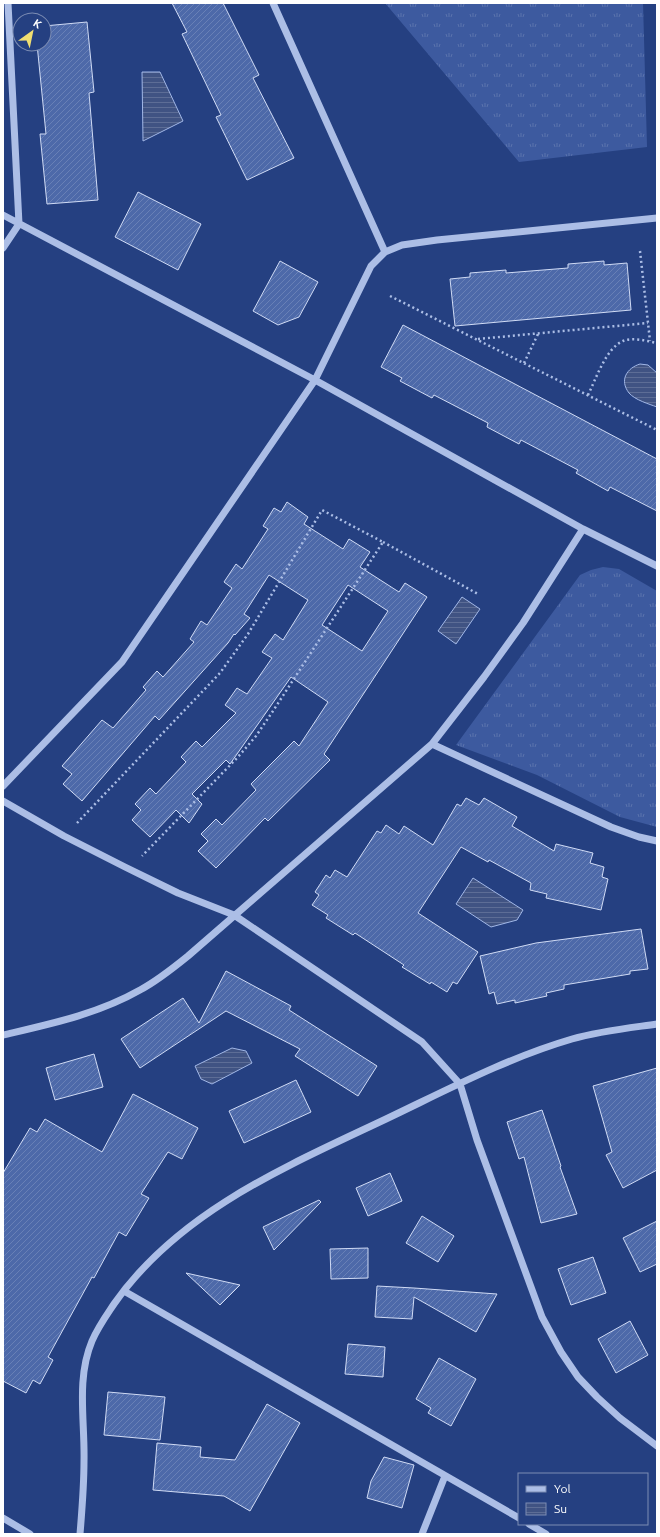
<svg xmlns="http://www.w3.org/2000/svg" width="660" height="1537" viewBox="0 0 660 1537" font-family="Ubuntu,sans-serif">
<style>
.grass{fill:url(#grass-tufts)}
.water{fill:url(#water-rules);stroke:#a1b7e7}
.building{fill:url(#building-hatch);stroke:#d0dbf5;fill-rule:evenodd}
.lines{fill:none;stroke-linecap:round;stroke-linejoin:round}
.path{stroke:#acbee6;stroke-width:2.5;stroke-dasharray:2 3;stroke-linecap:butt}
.minor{stroke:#acbee6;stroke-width:7}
</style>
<defs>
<pattern id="grass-tufts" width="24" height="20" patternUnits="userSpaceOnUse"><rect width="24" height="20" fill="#3d5a9f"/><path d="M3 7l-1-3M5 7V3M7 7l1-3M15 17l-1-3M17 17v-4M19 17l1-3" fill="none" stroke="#5a73ad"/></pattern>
<pattern id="water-rules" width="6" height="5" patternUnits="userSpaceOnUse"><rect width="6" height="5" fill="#405383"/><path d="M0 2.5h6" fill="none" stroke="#5d6d96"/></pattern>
<pattern id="building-hatch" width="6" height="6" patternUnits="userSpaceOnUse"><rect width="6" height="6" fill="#4d69a9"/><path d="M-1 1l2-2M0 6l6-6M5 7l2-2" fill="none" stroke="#6880b6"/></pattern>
</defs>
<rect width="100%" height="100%" fill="#254081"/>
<path class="grass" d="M 385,3 L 643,3 L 647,147 L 519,162 Z
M 603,567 L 619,569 L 657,591 L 657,827 L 620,817 L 537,775 L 456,745 L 580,575 L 591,570 Z"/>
<path class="water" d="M 142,72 L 160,72 L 183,121 L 143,141 Z
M 640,364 L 648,365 L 657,373 L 657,407 C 649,404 635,400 629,393 C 619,380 627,368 640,364 Z
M 462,597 L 480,609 L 456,644 L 438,631 Z
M 473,878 L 523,910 L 517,920 L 491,927 L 456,904 Z
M 232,1048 L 246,1051 L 252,1063 L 212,1084 L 201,1079 L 195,1066 Z"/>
<path class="building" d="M 172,3 L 223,3 L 259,75 L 253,78 L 294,158 L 247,180 L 216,117 L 221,115 L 182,34 L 187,32 Z
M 87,22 L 94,92 L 89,93 L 98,200 L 47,204 L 40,134 L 46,134 L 37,44 L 44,44 L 44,26 Z
M 138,192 L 201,224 L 178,270 L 115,237 Z
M 280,261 L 318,282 L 299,317 L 278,325 L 253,311 Z
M 604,261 L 604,265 L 627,263 L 631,310 L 455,326 L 450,279 L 470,277 L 470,273 L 506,270 L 506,273 L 568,268 L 568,264 Z
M 403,325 L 657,459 L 657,511 L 610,487 L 608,491 L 576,473 L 578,470 L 521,440 L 519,444 L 487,427 L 488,423 L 434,395 L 432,398 L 400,381 L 402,378 L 381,367 Z
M 287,502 L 308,517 L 304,524 L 343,549 L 349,539 L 370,552 L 360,567 L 399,592 L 405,583 L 427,597 L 324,754 L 330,760 L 268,821 L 265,818 L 216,868 L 198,851 L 208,841 L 201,834 L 216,819 L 222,825 L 256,790 L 251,784 L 294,741 L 299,746 L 328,702 L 291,677 L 230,764 L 226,760 L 192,794 L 202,804 L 189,823 L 176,810 L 150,837 L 132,820 L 141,810 L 135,804 L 150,788 L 156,794 L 186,762 L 181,757 L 196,741 L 202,747 L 236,713 L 225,705 L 237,688 L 247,694 L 272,658 L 262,652 L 275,634 L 283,640 L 308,600 L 269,575 L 244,614 L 250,618 L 235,635 L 234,634 L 228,643 L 159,720 L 155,716 L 82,801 L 63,784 L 72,774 L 62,766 L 102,720 L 113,728 L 146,690 L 143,687 L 157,671 L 163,677 L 194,642 L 190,639 L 201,621 L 207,625 L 232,588 L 224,582 L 236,564 L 242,569 L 268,529 L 263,526 L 274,508 L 281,512 ZM 348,585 L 388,611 L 362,651 L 322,625 Z
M 466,798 L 479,805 L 484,798 L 517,817 L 512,826 L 554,851 L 556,844 L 593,853 L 590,863 L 604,867 L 602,877 L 608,879 L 601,910 L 546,898 L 547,894 L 530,890 L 531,883 L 489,860 L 488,862 L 461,847 L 418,913 L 478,952 L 457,984 L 453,982 L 447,992 L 431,982 L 430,984 L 402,967 L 404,965 L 355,933 L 353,935 L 326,918 L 328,915 L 312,905 L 319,895 L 315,892 L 326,875 L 330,878 L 335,870 L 347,877 L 377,831 L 381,833 L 386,825 L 399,834 L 404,826 L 433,845 L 457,804 L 461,806 Z
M 641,929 L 648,969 L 630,971 L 630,974 L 564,985 L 564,989 L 546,993 L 547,996 L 515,1003 L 515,1000 L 497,1004 L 494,992 L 489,994 L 480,956 L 536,943 Z
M 226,971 L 291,1006 L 289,1010 L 377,1066 L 358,1096 L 295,1056 L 300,1049 L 226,1011 L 140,1068 L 121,1039 L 183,998 L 199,1023 Z
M 94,1054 L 103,1087 L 55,1100 L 46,1068 Z
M 657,1068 L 657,1170 L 623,1188 L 606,1155 L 612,1152 L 593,1086 Z
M 296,1080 L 311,1112 L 244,1143 L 229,1111 Z
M 133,1094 L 198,1128 L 182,1159 L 168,1152 L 141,1194 L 149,1198 L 126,1236 L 119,1232 L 94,1278 L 92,1277 L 48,1357 L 53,1360 L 40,1384 L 33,1380 L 26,1393 L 3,1381 L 3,1173 L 30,1128 L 37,1132 L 45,1119 L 102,1152 Z
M 542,1110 L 561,1166 L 560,1167 L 577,1214 L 541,1223 L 524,1157 L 519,1159 L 507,1122 Z
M 390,1173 L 402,1201 L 368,1216 L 356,1188 Z
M 319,1200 L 321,1202 L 274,1250 L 263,1227 Z
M 422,1216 L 454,1236 L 438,1262 L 406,1243 Z
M 657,1221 L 657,1264 L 640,1272 L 623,1238 Z
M 368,1248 L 368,1278 L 331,1279 L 330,1249 Z
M 593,1257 L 606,1293 L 571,1305 L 558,1269 Z
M 186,1273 L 240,1285 L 220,1305 Z
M 377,1286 L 414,1288 L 497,1294 L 476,1332 L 414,1297 L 412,1319 L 375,1317 Z
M 630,1321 L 648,1355 L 616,1373 L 598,1339 Z
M 348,1344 L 385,1347 L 383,1377 L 345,1374 Z
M 439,1358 L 476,1379 L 451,1426 L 428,1413 L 431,1408 L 416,1399 Z
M 108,1392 L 165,1397 L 160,1440 L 104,1435 Z
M 267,1404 L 300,1423 L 250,1511 L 224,1496 L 153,1490 L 157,1443 L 201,1447 L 200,1457 L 235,1460 Z
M 384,1457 L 414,1465 L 402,1508 L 367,1498 L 371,1481 Z"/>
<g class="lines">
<path class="path" d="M 640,251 L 650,341
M 390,296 L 657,430
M 478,339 L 648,323
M 524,363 L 538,334
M 588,395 C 596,379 606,348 623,341 C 633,337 647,341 657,343
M 383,542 L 478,594
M 77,823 L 220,673 L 248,634 L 322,510 L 383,542 L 273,711 L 256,736 L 238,757 L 142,856"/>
<path class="minor" d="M 273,3 L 385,252
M 3,215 L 315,380 L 122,662 L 3,786
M 3,248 L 19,224 L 8,3
M 583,529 L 657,566
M 432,744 L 611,827 L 639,837 L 657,841
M 3,801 L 64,836 L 125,867 L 178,893 L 234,915 L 422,1042 L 460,1084 L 477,1140 L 542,1317 L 561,1352 L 578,1377 L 597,1397 L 620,1418 L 657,1446
M 3,1035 C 50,1024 98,1014 140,990 C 157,981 172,969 188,956 L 432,744 L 484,677 L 523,623 L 583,529 L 315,380 L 371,266 L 385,252 L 402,245 L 437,240 L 657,218
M 124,1291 L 519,1518
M 3,1518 L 30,1534
M 529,1524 L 546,1534
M 80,1534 C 82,1510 84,1485 84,1461 C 85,1421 76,1379 92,1341 C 98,1327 106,1316 114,1304 C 179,1211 287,1166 386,1119 C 447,1090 507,1058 572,1039 C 600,1031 629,1028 657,1024
M 422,1534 L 445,1476"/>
</g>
<rect width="660" height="1537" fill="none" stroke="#ffffff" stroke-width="8"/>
<rect x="518" y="1473" width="130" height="52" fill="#254081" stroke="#7c8cb3"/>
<rect x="526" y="1486" width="20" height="6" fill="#acbee6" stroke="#7c8cb3"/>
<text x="554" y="1493" font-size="12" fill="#ffffff">Yol</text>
<rect x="526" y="1503" width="20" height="12" fill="url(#water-rules)" stroke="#7c8cb3"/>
<text x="554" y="1513" font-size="12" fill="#ffffff">Su</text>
<g transform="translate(32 32) rotate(33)"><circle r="19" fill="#254081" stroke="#7c8cb3"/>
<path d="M0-3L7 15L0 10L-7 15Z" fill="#f0de71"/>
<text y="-6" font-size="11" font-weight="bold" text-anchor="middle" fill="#ffffff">K</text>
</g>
</svg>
